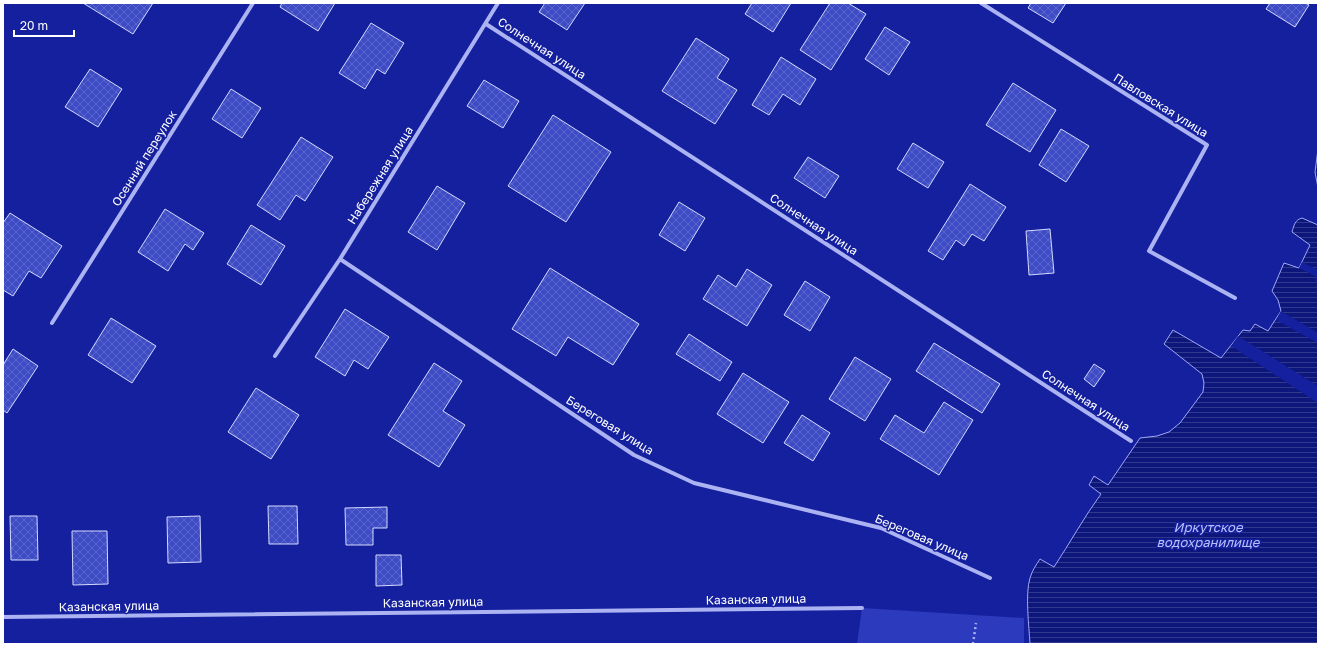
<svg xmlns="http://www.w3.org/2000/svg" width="1321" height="647" viewBox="0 0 1321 647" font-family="'Golos Text',sans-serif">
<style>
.green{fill:#2c3abd}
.water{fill:url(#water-rules);stroke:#9fa8f6}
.pier{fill:#15209e}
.building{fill:url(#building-cross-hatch);stroke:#d4d9fd}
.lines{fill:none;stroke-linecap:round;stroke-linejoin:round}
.path{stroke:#acb3f3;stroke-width:2.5;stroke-dasharray:2 3;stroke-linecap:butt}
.minor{stroke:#acb3f3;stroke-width:4}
.labels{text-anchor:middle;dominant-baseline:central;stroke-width:3;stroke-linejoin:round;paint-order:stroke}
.street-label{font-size:12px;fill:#fff;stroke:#15209e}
.water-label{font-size:13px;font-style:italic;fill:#b9c0fa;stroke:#15209e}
</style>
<defs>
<pattern id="water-rules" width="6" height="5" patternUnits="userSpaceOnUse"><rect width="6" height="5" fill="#0d167a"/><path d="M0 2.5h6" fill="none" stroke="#31398e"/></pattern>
<pattern id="building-cross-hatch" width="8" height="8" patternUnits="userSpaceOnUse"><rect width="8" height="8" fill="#3d4bc4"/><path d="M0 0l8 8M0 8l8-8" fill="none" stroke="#5a66cd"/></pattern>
</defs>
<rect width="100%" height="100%" fill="#15209e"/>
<path class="green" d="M 862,608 L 1024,618 L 1024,644 L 857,644 Z"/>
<path class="water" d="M 1318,149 L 1318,188 L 1315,172 Z
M 1302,218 L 1318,225 L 1318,644 L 1030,644 C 1029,626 1025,594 1030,578 C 1032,571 1036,565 1040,559 L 1054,567 C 1070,543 1084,517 1101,494 L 1089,485 L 1094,476 L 1108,485 L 1140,438 L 1157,436 L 1169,432 L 1180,423 L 1203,392 L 1204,383 L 1202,374 L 1164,344 L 1173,330 L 1221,358 L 1243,330 L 1250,331 L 1255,324 L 1268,331 L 1281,311 L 1278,300 L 1272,291 L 1284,263 L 1299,268 L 1310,245 L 1292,232 C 1294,225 1295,220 1302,218 Z"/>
<path class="pier" d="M 1302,262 L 1318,270 L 1318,282 L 1315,281 L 1317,277 L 1299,268 Z
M 1281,311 L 1318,333 L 1318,343 L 1276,320 Z
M 1238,336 L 1318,386 L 1318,403 L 1231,346 Z"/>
<path class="building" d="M 83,3 L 153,3 L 133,34 Z
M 282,3 L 335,3 L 318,31 L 280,7 Z
M 545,3 L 585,3 L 567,30 L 539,12 Z
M 752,3 L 791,3 L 773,32 L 745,14 Z
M 830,3 L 848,3 L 866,14 L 831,70 L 800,50 Z
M 1031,3 L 1066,3 L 1053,23 L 1028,8 Z
M 1270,3 L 1305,3 L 1309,5 L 1295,27 L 1266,9 Z
M 371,23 L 404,43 L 385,74 L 377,69 L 365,89 L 339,73 Z
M 885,27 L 910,42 L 889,75 L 865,59 Z
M 696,38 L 729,59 L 717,78 L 737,90 L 715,124 L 662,91 Z
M 781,57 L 816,79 L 800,105 L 783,94 L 769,115 L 752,105 Z
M 90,69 L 122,89 L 98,127 L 65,107 Z
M 484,80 L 519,101 L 503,128 L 467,106 Z
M 1013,83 L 1056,110 L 1030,152 L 986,125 Z
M 231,89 L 261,108 L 242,138 L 212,119 Z
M 553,115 L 611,152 L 566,222 L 508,186 Z
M 1061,129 L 1089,146 L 1066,182 L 1039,165 Z
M 301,137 L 333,157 L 305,201 L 296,195 L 280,220 L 257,205 Z
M 913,143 L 944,162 L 928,188 L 897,169 Z
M 808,157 L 839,176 L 825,198 L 794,178 Z
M 970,184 L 1006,207 L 984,241 L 972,234 L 964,246 L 956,240 L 943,260 L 928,251 Z
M 437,186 L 465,203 L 437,250 L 408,232 Z
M 679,202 L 705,218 L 685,251 L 659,235 Z
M 165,209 L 204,233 L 193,250 L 185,244 L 168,271 L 138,252 Z
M 10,213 L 62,246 L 41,278 L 29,271 L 13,296 L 3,290 L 3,223 Z
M 251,225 L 285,246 L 261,285 L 227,264 Z
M 1050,229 L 1054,273 L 1029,275 L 1026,231 Z
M 550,268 L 639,324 L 613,365 L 568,337 L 556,356 L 512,329 Z
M 747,269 L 772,285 L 747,326 L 703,299 L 718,275 L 736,287 Z
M 805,281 L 830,297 L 810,331 L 784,315 Z
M 345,309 L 389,337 L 368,369 L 354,360 L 345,376 L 315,357 Z
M 111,318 L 156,346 L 132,383 L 88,355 Z
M 689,334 L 732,362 L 720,381 L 676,354 Z
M 934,343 L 1000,384 L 982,413 L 916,371 Z
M 13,349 L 38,366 L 7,413 L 3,410 L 3,365 Z
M 855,357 L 891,379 L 865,421 L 829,399 Z
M 434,363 L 462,381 L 443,411 L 465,425 L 439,467 L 388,435 Z
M 1094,364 L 1105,371 L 1094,387 L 1084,379 Z
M 743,373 L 789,402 L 763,443 L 717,414 Z
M 256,388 L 299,415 L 271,459 L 228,432 Z
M 944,402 L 973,420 L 939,475 L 880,439 L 895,415 L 924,433 Z
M 802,415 L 830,433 L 813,461 L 784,443 Z
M 268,506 L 297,506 L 298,544 L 269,544 Z
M 387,507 L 387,528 L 373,528 L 373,545 L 346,545 L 345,508 Z
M 10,516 L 37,516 L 38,560 L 11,560 Z
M 200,516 L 201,562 L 168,563 L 167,517 Z
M 72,531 L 107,531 L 108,584 L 73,585 Z
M 376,555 L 401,555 L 402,585 L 376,586 Z"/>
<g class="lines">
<path class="path" d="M 973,644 L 976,623"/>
<path class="minor" d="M 981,3 L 1207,145 L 1149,251 L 1235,298
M 486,24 L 1131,441
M 340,259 L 634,455 L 694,483 L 881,528 L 990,578
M 52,323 L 253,3
M 275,356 L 340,259 L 498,3
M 3,617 L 862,608"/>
</g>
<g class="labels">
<g class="street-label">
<text transform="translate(542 48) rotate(33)">Солнечная улица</text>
<text transform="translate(1161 105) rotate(32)">Павловская улица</text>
<text transform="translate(144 158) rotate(-58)">Осенний переулок</text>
<text transform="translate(380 175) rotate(-58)">Набережная улица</text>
<text transform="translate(814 224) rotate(33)">Солнечная улица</text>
<text transform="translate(1086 400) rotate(33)">Солнечная улица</text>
<text transform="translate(610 425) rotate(32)">Береговая улица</text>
<text transform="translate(922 537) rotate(23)">Береговая улица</text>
<text transform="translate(756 599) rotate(-1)">Казанская улица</text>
<text transform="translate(433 602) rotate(-1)">Казанская улица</text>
<text transform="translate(109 606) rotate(-1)">Казанская улица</text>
</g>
<g class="water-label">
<text x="1208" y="527">Иркутское<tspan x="1208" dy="15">водохранилище</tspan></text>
</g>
</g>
<rect width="1321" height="647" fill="none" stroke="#ffffff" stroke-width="8"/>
<path d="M14 30v6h60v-6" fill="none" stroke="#ffffff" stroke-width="2"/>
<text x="20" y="30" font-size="12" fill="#ffffff" stroke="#15209e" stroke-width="3" paint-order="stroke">20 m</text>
</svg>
